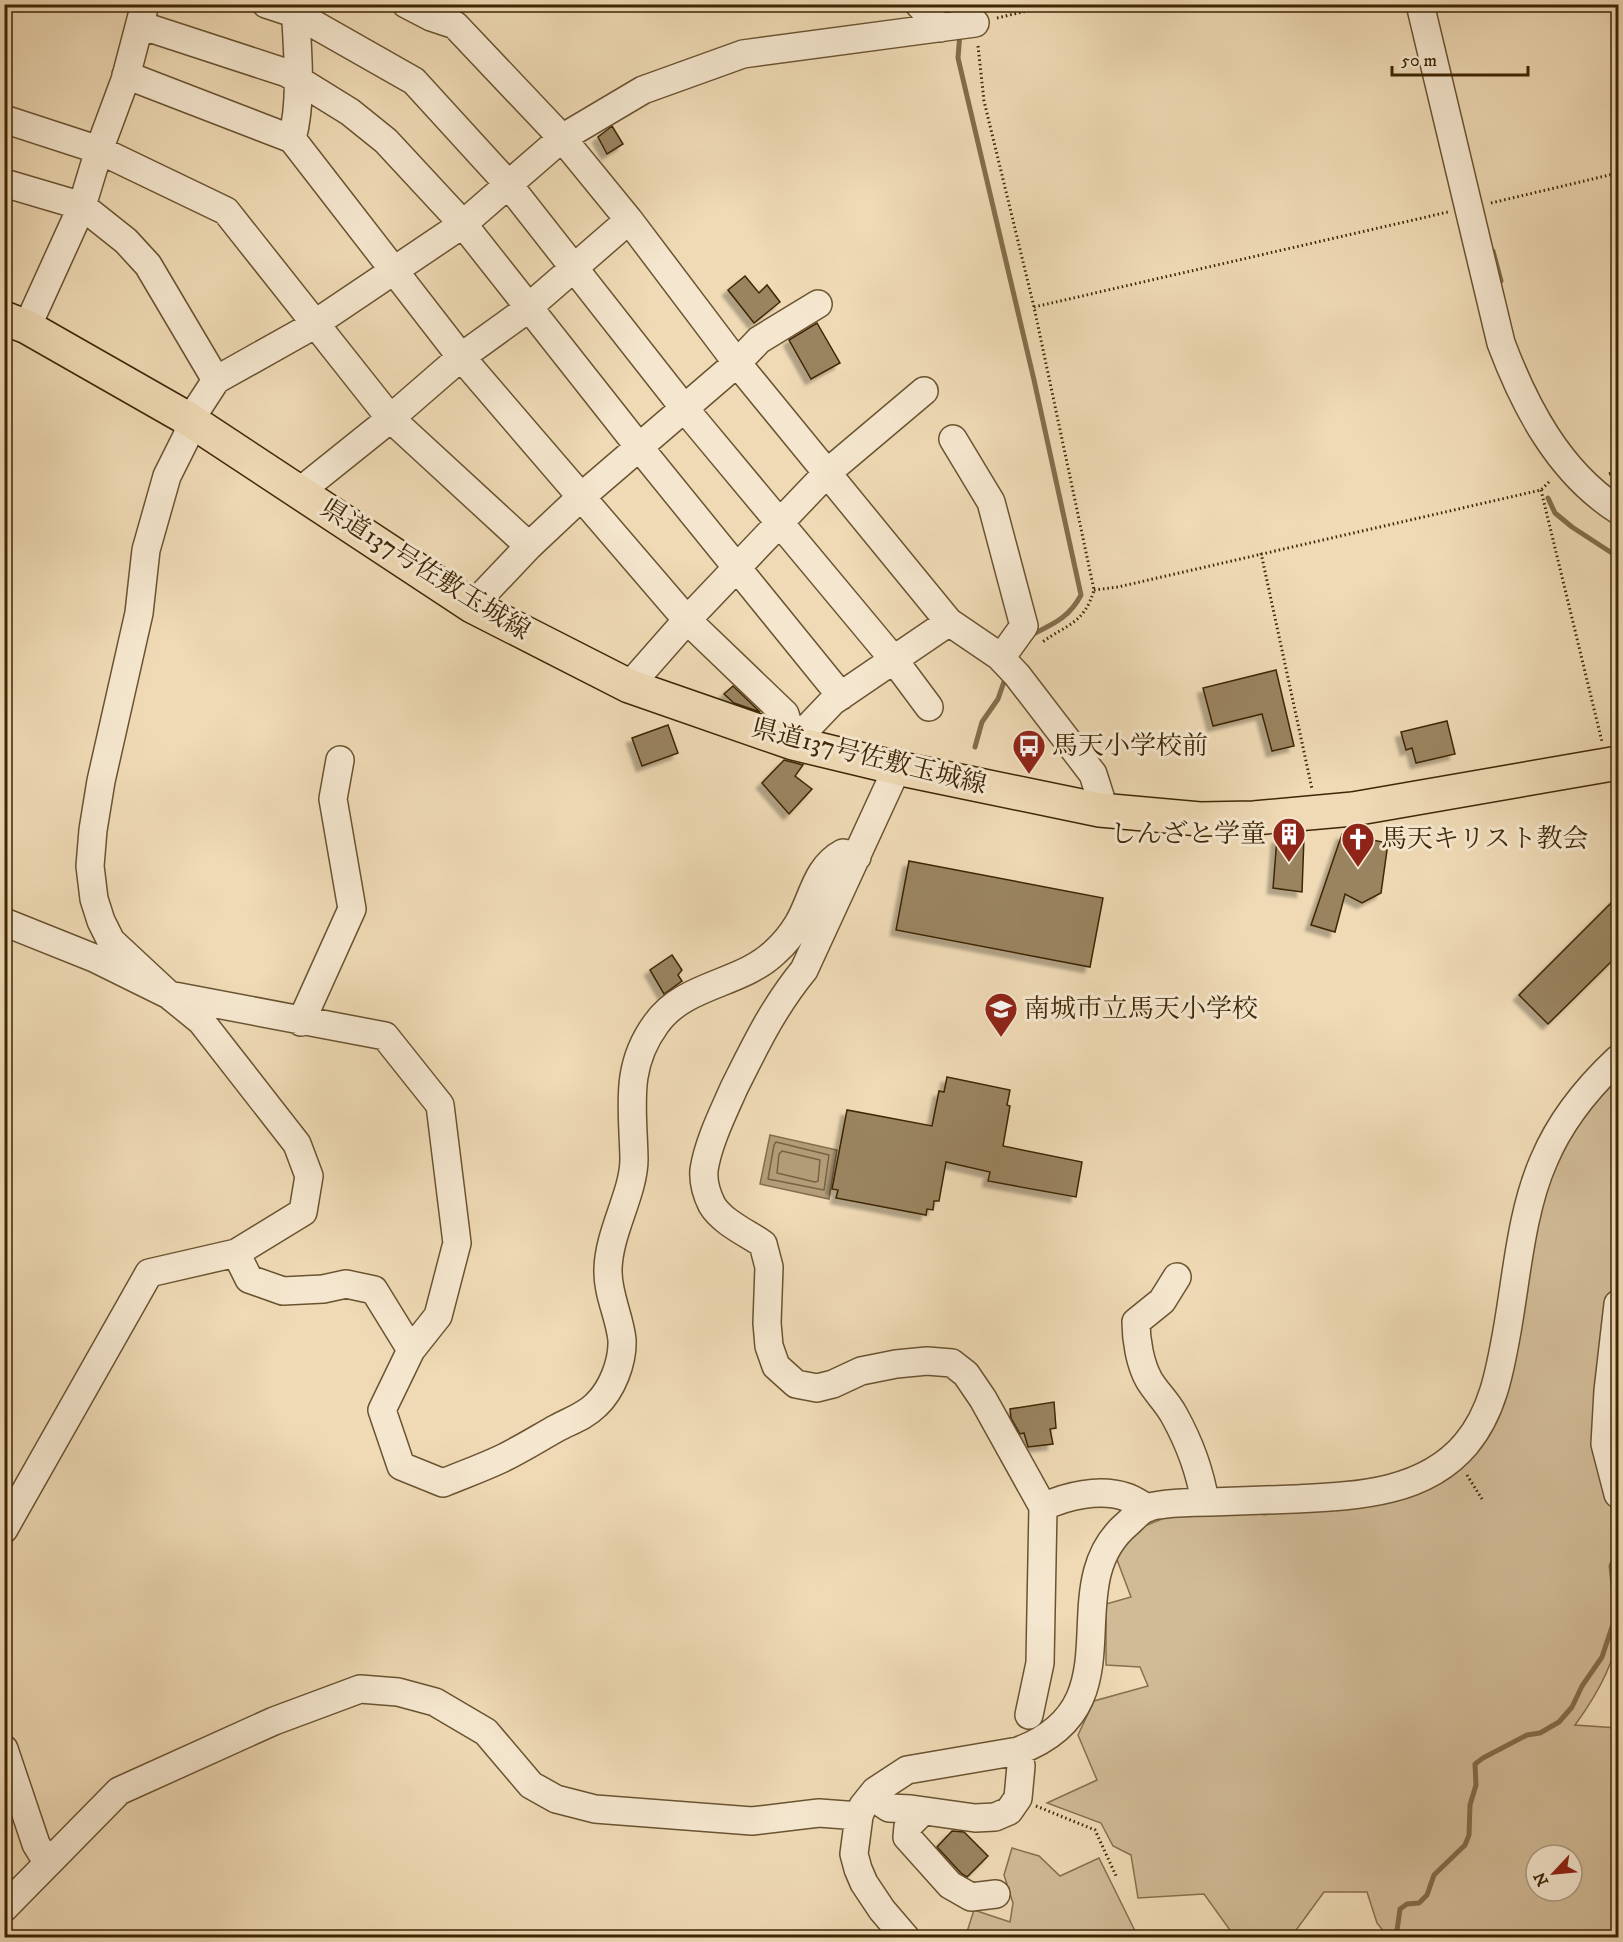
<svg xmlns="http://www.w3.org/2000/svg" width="1623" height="1942" viewBox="0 0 1623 1942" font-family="'IM FELL DW Pica','Noto Serif JP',serif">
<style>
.green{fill:#d1bb97;stroke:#88704e;stroke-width:1.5;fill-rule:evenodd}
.water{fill:#b39d79;stroke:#846d4b;stroke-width:1.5}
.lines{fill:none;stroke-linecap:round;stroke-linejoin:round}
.shore{stroke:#78623f;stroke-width:1.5}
.stream{stroke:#846d4b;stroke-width:5}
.building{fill:#9a8461;stroke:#3e2605;stroke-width:1.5;filter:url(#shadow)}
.minor-casing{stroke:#6a5331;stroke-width:30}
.major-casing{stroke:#3e2605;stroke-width:36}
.path{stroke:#3e2605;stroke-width:3;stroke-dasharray:1.5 3;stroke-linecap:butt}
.minor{stroke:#f5e7cf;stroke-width:27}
.major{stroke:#efdab5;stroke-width:33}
.labels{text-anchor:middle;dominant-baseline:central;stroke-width:6;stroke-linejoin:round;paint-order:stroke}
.street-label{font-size:26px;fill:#3e2605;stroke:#f5e7cf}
.poi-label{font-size:26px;fill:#3e2605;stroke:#f5e7cf;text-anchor:start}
</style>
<defs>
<filter id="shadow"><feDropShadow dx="-5.5" dy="5.5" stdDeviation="1.5" flood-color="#0004"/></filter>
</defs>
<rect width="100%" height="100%" fill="#efdab5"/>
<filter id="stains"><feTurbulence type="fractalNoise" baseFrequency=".00333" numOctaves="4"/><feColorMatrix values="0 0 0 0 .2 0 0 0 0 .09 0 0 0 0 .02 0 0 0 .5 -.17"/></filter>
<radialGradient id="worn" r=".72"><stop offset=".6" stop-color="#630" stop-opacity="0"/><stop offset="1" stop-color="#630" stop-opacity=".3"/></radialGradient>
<path class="green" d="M 1618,1069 L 1618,1287 L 1613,1293 L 1615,1506 L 1618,1511 C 1618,1549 1622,1592 1618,1630 C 1616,1664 1594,1699 1575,1725 L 1618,1728 L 1618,1937 L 1388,1937 L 1377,1923 L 1367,1892 L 1324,1892 L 1291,1937 L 1235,1937 L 1204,1894 L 1138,1898 L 1131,1855 L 1113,1846 L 1101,1823 L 1047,1803 L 1097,1780 L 1078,1735 L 1094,1701 L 1148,1686 L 1140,1667 L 1106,1665 L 1106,1604 L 1131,1597 L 1116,1557 L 1130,1532 L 1179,1512 L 1247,1507 L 1264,1515 L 1332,1505 L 1480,1442 L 1547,1187 L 1563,1145 ZM 1536,1855 L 1572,1855 L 1572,1891 L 1536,1891 Z
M 1012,1848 L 1039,1856 L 1060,1876 L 1099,1858 L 1138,1937 L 965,1938 L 974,1910 L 1010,1922 L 1013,1903 L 1004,1875 Z"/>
<path class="water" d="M 770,1135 L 837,1150 L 829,1199 L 760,1184 Z"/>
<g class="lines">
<path class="shore" d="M 776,1142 L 829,1155 L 824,1190 L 768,1179 L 774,1145 Z
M 782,1151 L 820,1160 L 818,1181 L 815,1182 L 777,1173 L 779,1154 Z"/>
<path class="stream" d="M 961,18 L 962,4
M 960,33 L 958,58 L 1034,380 L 1081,595 C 1069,618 1053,624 1031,635
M 1493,251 L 1501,281
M 1548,498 L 1555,513 L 1572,527 L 1618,557
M 975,747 L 982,722 L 998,699 L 1006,676
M 1396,1938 L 1400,1909 L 1407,1904 L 1419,1903 L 1427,1895 L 1434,1875 L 1465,1845 L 1469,1835 L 1470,1805 L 1476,1785 L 1475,1764 L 1483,1758 L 1527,1735 L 1540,1733 L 1559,1722 L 1572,1707 L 1582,1686 L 1602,1657 L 1616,1615 L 1611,1566 L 1618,1548"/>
</g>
<path class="building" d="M 612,126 L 623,144 L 607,154 L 598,137 Z
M 745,276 L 759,293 L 767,285 L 780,302 L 754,323 L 728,290 Z
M 817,323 L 840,363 L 811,379 L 789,340 Z
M 1276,670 L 1294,746 L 1272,751 L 1262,714 L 1213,726 L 1203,688 Z
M 733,686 L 760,712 L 734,703 L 724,694 Z
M 1447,721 L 1455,754 L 1416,763 L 1412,748 L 1406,750 L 1401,732 Z
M 668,725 L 678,753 L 642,766 L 632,738 Z
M 784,760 L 803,765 L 795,776 L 812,789 L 789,814 L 762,783 Z
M 1342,834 L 1388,843 L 1381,893 L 1362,903 L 1345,894 L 1335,932 L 1311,925 Z
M 1304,837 L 1302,892 L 1273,888 L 1277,838 Z
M 909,861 L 1103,898 L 1090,967 L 896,930 Z
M 1618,896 L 1618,955 L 1548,1024 L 1519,995 Z
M 672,955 L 682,970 L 678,975 L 682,981 L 664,994 L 650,970 Z
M 947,1077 L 1010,1090 L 1007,1105 L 1010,1106 L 1003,1146 L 1082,1162 L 1076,1197 L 988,1181 L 990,1172 L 946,1162 L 939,1201 L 934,1201 L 933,1210 L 927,1209 L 926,1215 L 836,1198 L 838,1190 L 832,1189 L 847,1110 L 932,1126 L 939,1091 L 944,1092 Z
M 1054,1402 L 1056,1428 L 1050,1429 L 1053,1444 L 1028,1447 L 1024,1433 L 1020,1434 L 1011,1418 L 1010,1409 Z
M 952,1831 L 964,1832 L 988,1856 L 967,1877 L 961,1873 L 937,1847 Z"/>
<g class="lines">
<defs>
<path id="minor" d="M 266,4 L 296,14 L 414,81 L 508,184 L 684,408 L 894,660 L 929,707
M 406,4 L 431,17 L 455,25 L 562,138 L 629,220 L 737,363 L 949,622 L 999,656 L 1017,675 L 1093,774 L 1100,796 L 1100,810
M 919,4 L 940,28
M 1420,4 L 1501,343 C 1525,407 1559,472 1618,510
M 140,25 L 287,73 L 350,112 L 386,141 L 463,224 L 639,447 L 841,696
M 126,75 L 292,139 L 461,357 L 687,620 L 785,714 L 793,743
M 4,119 L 99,150 L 226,211 L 390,418 L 529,546
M 292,139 C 303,99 297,46 295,4
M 4,183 L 82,206 L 126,241 L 148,265 L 216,380
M 27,327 L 82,206 L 99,150 L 125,80 L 145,4
M 953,439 L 991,502 L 1024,626 L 1001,658
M 299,492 L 385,423 L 461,357 L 522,313 L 629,220
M 472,606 L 529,546 L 581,497 L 737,363 L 759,340 L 818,304
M 629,686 L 687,620 L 828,472 L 924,391
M 793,743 L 833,701 L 949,622
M 897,768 L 804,970 C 773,1008 756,1044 734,1088 C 723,1113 708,1143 704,1170 C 703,1182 707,1195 712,1205 C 722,1222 747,1233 763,1244 L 769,1267 L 767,1323 L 769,1346 L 776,1366 L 796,1384 L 817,1388 L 833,1384 L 861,1371 L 896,1364 L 927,1361 L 952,1363 L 966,1374 L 983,1399 L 1043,1507 C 1066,1496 1100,1488 1126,1497 C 1133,1499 1140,1504 1147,1508
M 4,922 L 94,958 L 169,995 L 385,1036 L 440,1105 L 457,1243 L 438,1316 L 411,1350 L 382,1410 L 401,1466 L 443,1483 C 462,1475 482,1468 501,1459 C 520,1450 539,1438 557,1428 C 570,1421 585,1416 596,1405 C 612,1390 623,1362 622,1340 C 620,1317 607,1294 608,1269 C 609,1231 634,1193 634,1159 C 633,1107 624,1068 656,1024 C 685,983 741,985 775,952 C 784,944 792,934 798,924 C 813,899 815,868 843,853 L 857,857
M 301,1022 L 352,909 L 333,799 L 340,760
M 236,1253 L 249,1279 L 283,1291 L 323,1289 L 346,1284 L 374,1290 L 411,1350
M 1177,1277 L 1162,1301 L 1136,1322 C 1136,1340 1140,1364 1149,1380 C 1156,1392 1167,1402 1174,1415 C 1189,1442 1200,1471 1205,1502
M 1618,1304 L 1608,1391 L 1605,1444 L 1618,1494
M 4,1529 L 149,1273 L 236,1253 L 303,1212 L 309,1176 L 297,1144 L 201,1021 L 169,995 L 111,941 L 101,921 L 94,899 L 90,866 L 93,830 L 101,781 L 139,613 L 146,550 L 167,476 L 187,436 L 190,420 L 216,380 L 307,329 L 463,224 L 562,138 L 643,90 L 743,54 L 975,23
M 1029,1715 L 1040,1663 L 1043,1507
M 4,1749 L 36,1844 L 47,1862
M 871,1796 L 889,1808 L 911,1809 L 975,1818 L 995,1817 L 1009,1811 L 1018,1798 L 1021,1766 L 1018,1751
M 923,1811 L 908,1826 L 907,1837 L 950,1885 L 971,1897 L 996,1894
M 4,1908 L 119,1791 L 274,1721 L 360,1689 L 398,1692 L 435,1702 L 486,1732 L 531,1785 L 556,1799 L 595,1809 L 752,1821 L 819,1813 L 859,1816
M 906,1938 L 882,1910 L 864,1883 L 858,1869 L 854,1854 L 859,1816 L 863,1806 L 875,1791 L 907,1770 L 1018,1751 C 1141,1705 1052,1588 1127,1524 C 1133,1519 1140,1510 1147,1508 C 1158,1503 1197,1502 1211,1502 C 1239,1501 1267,1500 1295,1499 C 1355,1496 1424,1494 1466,1444 C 1493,1412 1500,1370 1507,1331 C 1517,1275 1521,1212 1544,1160 C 1560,1122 1588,1087 1618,1059"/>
<path id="major" d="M 4,318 L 27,327 L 190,420 L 472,606 L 629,686 L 793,743 L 897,768 L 1100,810 L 1200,819 L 1254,818 L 1353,809 L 1618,763"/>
</defs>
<use href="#minor" class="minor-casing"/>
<use href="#major" class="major-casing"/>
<path class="path" d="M 997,18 L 1056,4
M 978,46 L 984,101 L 1034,307 L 1094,590 C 1084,624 1067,624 1041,643
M 1491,203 L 1618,173
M 1034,307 L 1448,212
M 1609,474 L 1618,471
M 1541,490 L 1602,742
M 1261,553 L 1312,789
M 1094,590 L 1118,587 L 1541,490 L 1551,480
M 1467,1475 L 1482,1499
M 1036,1806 L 1095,1830 L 1117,1878"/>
<use href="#minor" class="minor"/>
<use href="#major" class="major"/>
</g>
<defs>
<symbol id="bus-pin" viewBox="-11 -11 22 30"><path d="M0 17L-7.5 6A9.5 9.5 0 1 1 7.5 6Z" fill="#8f2418" stroke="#f5e7cf"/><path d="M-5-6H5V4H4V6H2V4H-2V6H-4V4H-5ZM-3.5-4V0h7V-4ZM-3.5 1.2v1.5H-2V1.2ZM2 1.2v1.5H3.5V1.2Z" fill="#fff"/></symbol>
<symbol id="building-pin" viewBox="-11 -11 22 30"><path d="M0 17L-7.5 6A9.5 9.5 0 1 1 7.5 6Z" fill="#8f2418" stroke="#f5e7cf"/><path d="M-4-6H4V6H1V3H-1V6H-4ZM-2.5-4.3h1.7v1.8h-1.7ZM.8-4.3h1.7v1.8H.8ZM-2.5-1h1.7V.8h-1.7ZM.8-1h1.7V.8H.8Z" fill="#fff"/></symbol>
<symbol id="church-pin" viewBox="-11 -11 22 30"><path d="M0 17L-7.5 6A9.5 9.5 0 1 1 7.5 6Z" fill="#8f2418" stroke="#f5e7cf"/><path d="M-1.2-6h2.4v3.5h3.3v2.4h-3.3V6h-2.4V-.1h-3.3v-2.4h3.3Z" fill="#fff"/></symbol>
<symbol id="school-pin" viewBox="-11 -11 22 30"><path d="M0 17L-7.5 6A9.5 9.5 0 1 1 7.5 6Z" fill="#8f2418" stroke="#f5e7cf"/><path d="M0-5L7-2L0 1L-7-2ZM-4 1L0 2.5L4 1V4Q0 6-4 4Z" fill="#fff"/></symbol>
</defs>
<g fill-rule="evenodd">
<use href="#bus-pin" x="1010" y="727" width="38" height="52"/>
<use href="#building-pin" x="1270" y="815" width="38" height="52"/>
<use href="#church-pin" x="1339" y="820" width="38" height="52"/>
<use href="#school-pin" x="982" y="990" width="38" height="52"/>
</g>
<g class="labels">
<g class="street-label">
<text transform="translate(425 570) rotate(32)">県道137号佐敷玉城線</text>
<text transform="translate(869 757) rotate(14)">県道137号佐敷玉城線</text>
</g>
<g class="poi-label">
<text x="1052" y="746">馬天小学校前</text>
<text x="1266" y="834" text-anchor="end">しんざと学童</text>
<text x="1381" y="839">馬天キリスト教会</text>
<text x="1024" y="1009">南城市立馬天小学校</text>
</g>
</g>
<rect width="1623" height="1942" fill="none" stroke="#efdab5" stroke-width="24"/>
<rect x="6" y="6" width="1611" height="1930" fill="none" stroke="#3e2605" stroke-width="3"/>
<rect x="12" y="12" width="1599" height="1918" fill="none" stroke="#3e2605" stroke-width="1.5"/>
<g transform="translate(1554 1873) rotate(244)"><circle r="28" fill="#f5e7cf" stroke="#ac9a7e" stroke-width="1.5"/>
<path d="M0-4.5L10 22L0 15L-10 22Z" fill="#8f2418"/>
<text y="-9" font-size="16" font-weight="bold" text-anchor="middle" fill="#3e2605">N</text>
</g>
<path d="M1392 66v9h136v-9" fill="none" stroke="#3e2605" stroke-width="3"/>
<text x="1401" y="66" font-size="18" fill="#3e2605" stroke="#f5e7cf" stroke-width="4.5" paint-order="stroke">50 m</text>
<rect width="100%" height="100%" filter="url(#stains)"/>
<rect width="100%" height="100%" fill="url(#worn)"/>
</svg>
